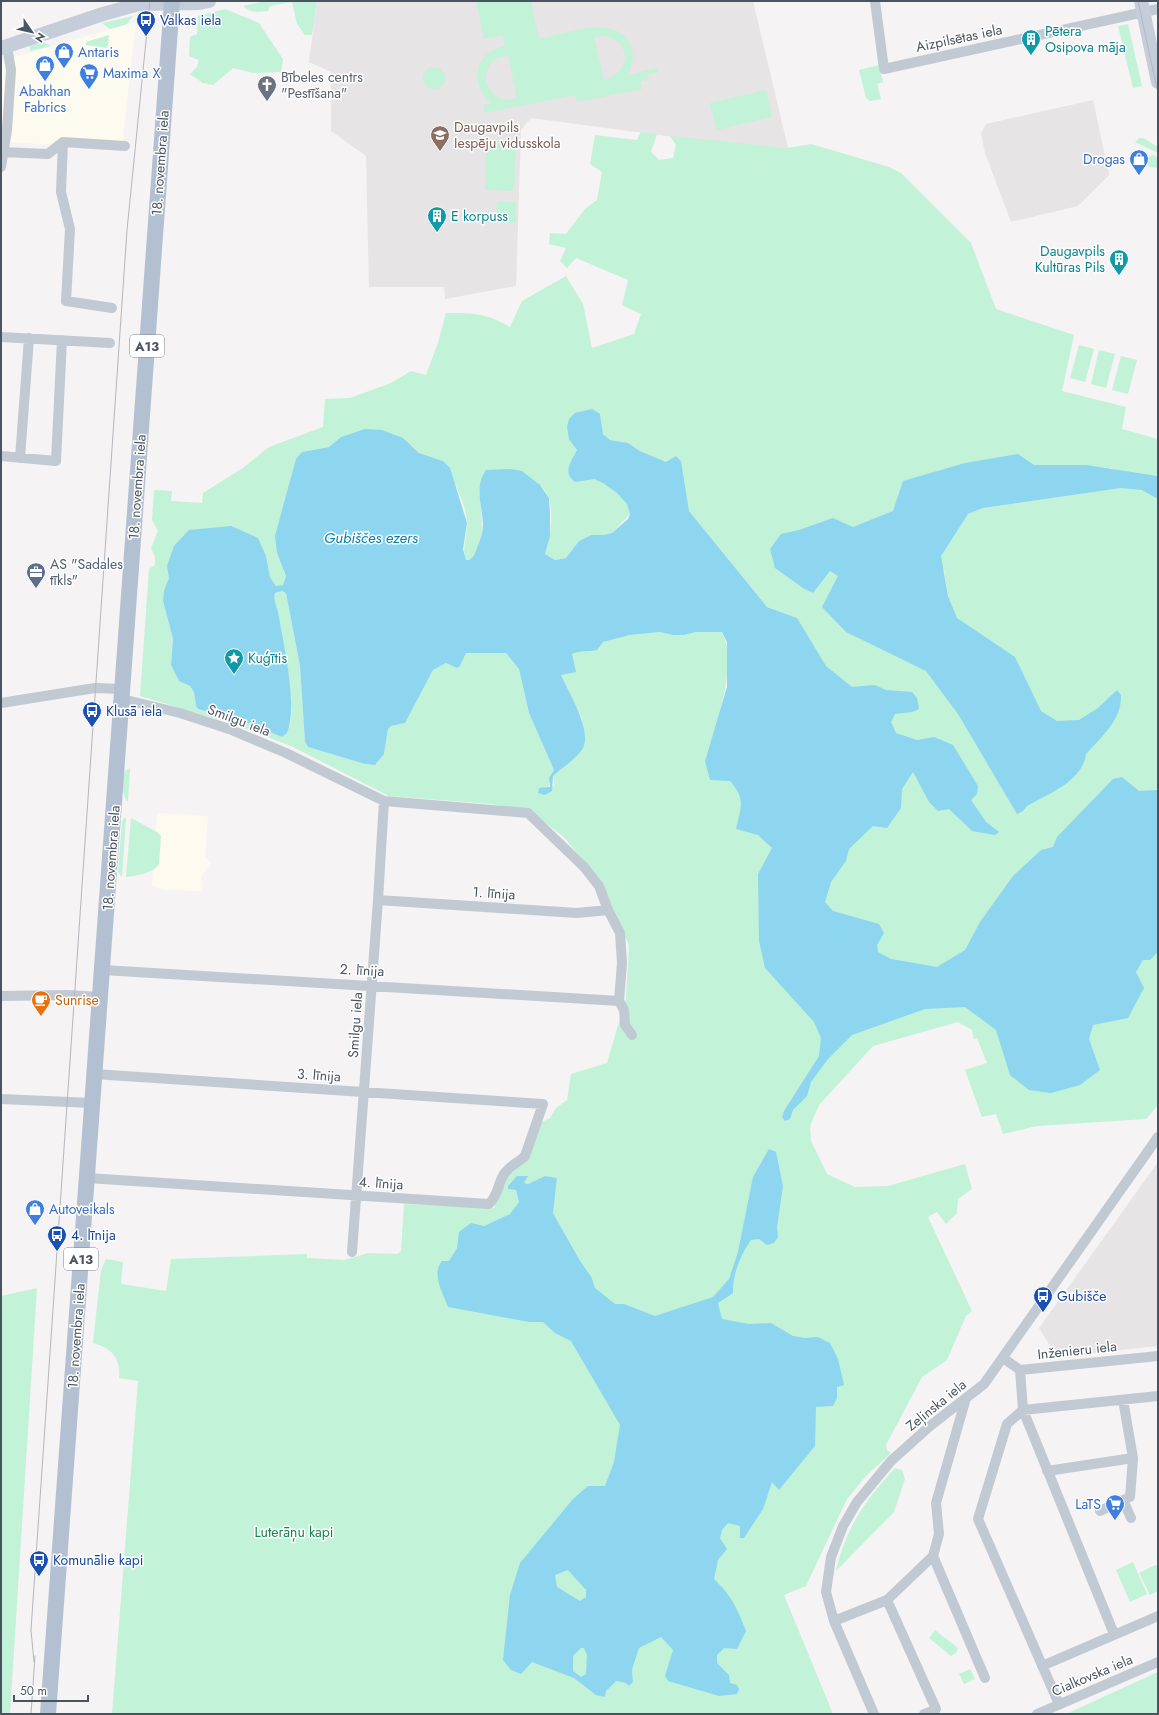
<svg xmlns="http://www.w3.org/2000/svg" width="1159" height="1715" viewBox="0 0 1159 1715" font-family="Jost,sans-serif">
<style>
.commercial{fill:#fdfaef}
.education{fill:#e6e4e5}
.green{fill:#c2f2d8;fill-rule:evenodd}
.water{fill:#8ed5ef;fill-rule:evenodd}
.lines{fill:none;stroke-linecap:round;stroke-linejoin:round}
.street{stroke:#c1c9d2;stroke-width:10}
.secondary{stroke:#c4cdd9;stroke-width:14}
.primary{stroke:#b2c0d1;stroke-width:16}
.tram{stroke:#b5b7bd;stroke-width:1}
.labels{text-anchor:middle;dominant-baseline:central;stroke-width:3;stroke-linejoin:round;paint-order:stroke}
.shield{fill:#fff;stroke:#808790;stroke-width:1}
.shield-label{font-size:13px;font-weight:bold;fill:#4a5461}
.transit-label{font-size:14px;fill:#164399;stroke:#fff;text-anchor:start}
.culture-label{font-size:14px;fill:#0d838f;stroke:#fff;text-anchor:start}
.street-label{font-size:14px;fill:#4a5461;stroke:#fff}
.shop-label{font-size:14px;fill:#366cbe;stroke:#fff;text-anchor:start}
.worship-label{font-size:14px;fill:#5b616d;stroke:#fff;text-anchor:start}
.education-label{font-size:14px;fill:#785e54;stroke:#fff;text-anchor:start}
.service-label{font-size:14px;fill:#4e5e75;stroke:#fff;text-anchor:start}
.food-label{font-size:14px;fill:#c56008;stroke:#fff;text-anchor:start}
.park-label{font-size:14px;fill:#158253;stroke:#fff}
.water-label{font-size:15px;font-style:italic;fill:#087fad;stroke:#fff}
</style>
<rect width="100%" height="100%" fill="#f5f3f3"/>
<path class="commercial" d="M 136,22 L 122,148 L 1,142 L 1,61 Z
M 157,813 L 208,816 L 205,857 L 211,863 L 202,875 L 201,891 L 164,890 L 152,885 Z"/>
<path class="education" d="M 317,1 L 753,1 L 788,148 L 689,139 L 531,118 L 521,130 L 516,286 L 445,299 L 444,287 L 369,287 L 366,156 L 331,131 L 331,72 L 309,62 Z
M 1093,100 L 1109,175 L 1078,206 L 1011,222 L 985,153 L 981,133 L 986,124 Z
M 1158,1162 L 1158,1346 L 1057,1357 L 1039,1328 Z"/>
<path class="green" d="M 265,1 L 317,1 L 312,35 L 305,35 L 297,24 L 292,2 L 270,6 L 268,11 C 259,12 250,13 243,6 Z
M 476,1 L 531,1 L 539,39 C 564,34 613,14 629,42 C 635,53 633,63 628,75 L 657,68 L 658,72 L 647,75 L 648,80 L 640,81 L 642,89 L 577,102 L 575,95 L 485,113 L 484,105 L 492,103 C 473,91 472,61 493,50 C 497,48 501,47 505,46 L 503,35 L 484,39 ZM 604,36 C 633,42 631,72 604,80 L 594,37 ZM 508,55 L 517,98 C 484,108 472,60 508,55 Z
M 225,9 L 259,23 L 283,59 L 281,72 L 253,73 L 233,68 L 213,85 L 203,83 L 190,74 L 197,67 L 199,60 L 189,56 L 190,37 L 197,34 L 198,16 Z
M 133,16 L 127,24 L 110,29 L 102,23 Z
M 1128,24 L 1142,86 L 1133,88 L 1118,26 Z
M 109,35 L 108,46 L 106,48 L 86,45 L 86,42 Z
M 43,42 L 51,46 L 30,51 L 30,46 Z
M 879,65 L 883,82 L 877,84 L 881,99 L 870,101 L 866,98 L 859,70 Z
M423 78a11 11 0 1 1 22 0a11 11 0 1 1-22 0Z
M 766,90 L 772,117 L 716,130 L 710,103 Z
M 641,132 L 657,134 L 651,152 L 659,160 L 673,158 L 676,145 L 670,136 L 788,148 L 811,144 L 889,167 L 901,173 L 971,243 L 996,309 L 1074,335 L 1062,391 L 1126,407 L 1122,429 L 1158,439 L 1158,930 L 1136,972 L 1143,960 L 1158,945 L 1158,1105 L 1146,1119 L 1037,1126 L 1003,1134 L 996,1114 L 982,1117 L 965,1070 L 987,1063 L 977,1038 L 974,1039 L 972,1030 L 958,1022 L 873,1046 L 819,1105 L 810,1126 L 811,1141 L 827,1174 L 855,1187 L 888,1186 L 965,1164 L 972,1189 L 958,1199 L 957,1213 L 946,1224 L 937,1212 L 928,1217 L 972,1311 L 966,1316 L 947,1360 L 922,1377 L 886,1445 L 887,1450 L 891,1453 L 866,1476 L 847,1499 L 806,1586 L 784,1595 L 833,1714 L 112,1714 L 138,1381 L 119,1378 C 121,1358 112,1348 93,1343 L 101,1270 L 106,1259 L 123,1262 L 121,1284 L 166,1291 L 171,1259 L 307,1254 L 307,1258 L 345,1260 L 368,1253 L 397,1254 L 401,1251 L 404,1204 L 494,1208 L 505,1177 L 540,1123 L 550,1118 L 556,1108 L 567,1100 L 571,1074 L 607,1063 L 626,998 L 629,945 L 600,882 L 564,837 L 530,811 L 491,804 L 389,796 L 291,746 L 230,723 L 140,696 L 149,569 L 155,565 L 155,557 L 151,548 L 158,531 L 152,520 L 154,490 L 172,491 L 171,501 L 202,503 L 203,493 L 243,468 L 269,447 L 323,427 L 325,399 L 350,398 L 391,383 L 411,371 L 426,375 L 438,343 L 446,313 C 473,313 486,313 510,327 L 522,301 L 566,276 L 583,304 L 592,348 L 634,334 L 641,314 L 622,305 L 628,280 L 576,258 L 567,268 L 560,261 L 566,248 L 549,244 L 550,233 L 566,234 L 585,209 L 597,200 L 602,172 L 590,164 L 595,135 L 637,140 ZM 600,414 L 603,434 L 610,440 L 628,443 L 640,451 L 666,462 L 676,456 L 680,460 L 677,502 L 689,511 L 767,607 L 797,618 L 807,675 L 705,761 C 715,727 739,665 722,632 L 696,632 L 684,635 L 672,635 L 660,632 L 630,635 L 603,642 L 589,651 L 581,650 L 572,654 L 561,675 L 582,719 L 565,766 L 553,776 L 554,785 L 545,795 C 550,786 549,779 554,770 L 529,713 L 519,669 L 506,653 L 466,653 L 460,666 L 446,663 L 433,670 L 405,723 L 391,726 L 388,729 L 384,754 L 375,765 L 365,764 L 308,747 L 305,742 L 300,666 L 286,593 L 282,591 L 275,593 C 273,600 278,609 279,617 C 282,639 297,710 289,727 C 288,731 284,734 282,737 L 248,723 L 198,709 L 196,706 L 194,692 L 190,686 L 179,680 L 171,665 L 173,639 L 163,601 L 169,578 L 266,556 L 270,577 L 276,586 L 283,585 L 286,576 L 277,553 L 302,452 L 329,447 L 341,437 L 412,446 L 419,453 L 443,461 C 452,479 466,501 467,522 C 468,535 461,547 466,560 L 469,560 C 489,549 480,508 479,489 L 540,485 C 543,488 547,493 549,498 C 554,514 550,538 545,554 L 555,560 L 566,558 L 579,541 L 591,535 L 604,535 L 612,533 L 630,514 C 630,500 608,481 593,479 C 588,479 580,481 575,482 C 562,473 571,460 577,450 L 573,442 ZM 1112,468 L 1120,488 L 983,508 L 968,514 L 932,566 L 944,570 L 948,596 L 957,619 L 906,523 ZM 528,1176 L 524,1183 L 528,1184 L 545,1176 L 557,1178 L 553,1213 L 579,1259 L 592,1278 L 595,1288 L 455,1252 L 457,1248 L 484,1226 L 511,1214 L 519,1202 L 516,1190 ZM 572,1500 L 539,1552 L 539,1540 ZM 639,1648 L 632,1670 L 633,1682 L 629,1686 L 627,1683 L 616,1681 Z
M 1139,138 L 1143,138 L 1158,147 L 1158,153 L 1135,142 Z
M 486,140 L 516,141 L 514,191 L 485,190 Z
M 1153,155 L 1158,158 L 1157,168 L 1150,167 L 1147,164 L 1148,158 Z
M 497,202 L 516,202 L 516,223 L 496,222 Z
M 1079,345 L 1094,349 L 1085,382 L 1070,378 Z
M 1099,350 L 1115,354 L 1106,388 L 1091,384 Z
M 1121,356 L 1137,360 L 1128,394 L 1112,390 Z
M 130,768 L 128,802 C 121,794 122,781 125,771 Z
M 124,818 L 126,818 L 122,877 L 118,872 L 122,822 Z
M 131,818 L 157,832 L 161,836 L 159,864 C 154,873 136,876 126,877 Z
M 37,1288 L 10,1714 L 1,1714 L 1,1296 Z
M 895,1468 L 902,1470 L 905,1479 L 894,1512 L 836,1571 C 846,1527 865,1501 895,1468 Z
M 1133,1562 L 1147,1594 L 1130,1602 L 1116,1570 Z
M 1155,1565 L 1158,1566 L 1158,1591 L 1150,1595 L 1139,1573 Z
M 935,1630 L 958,1648 L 956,1653 L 951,1656 L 929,1638 Z
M 970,1669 L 975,1679 L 964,1684 L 959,1674 Z
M 1158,1672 L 1158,1714 L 1066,1714 Z"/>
<path class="water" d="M 592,409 L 600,414 L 603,434 L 610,440 L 628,443 L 640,451 L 666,462 L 676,456 L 681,461 L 689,511 L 767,607 L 797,618 L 826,666 L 852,687 L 875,685 L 886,690 L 912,692 L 917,698 L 919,709 L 912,712 L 895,714 L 891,722 L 896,733 L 917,740 L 934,737 L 953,745 L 978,786 L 977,794 L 971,800 L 986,822 L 999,832 L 995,835 L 972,831 L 949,809 L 938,811 L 929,802 L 913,772 L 902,789 L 901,808 L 887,828 L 873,826 L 849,849 L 846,861 L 831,882 L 825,902 L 833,911 L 879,924 L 884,933 L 877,945 L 878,952 L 891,959 L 937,967 L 965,950 L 980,922 L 1013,876 L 1041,850 L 1053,847 L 1057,837 L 1113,779 L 1122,777 L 1139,791 L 1158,790 L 1158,952 L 1150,960 L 1143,960 L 1136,972 L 1144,988 L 1128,1018 L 1093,1025 L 1089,1039 L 1100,1070 L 1080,1085 L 1051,1093 L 1029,1090 L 1010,1075 L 996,1030 L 965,1007 L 925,1009 L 852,1035 L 828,1059 L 811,1082 L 807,1096 L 793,1110 L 790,1119 L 785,1121 L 782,1117 L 784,1111 L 819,1056 L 821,1038 L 814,1022 L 765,968 L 759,941 L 758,874 L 772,848 L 758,835 L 736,829 C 741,807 746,799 730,781 L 710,780 L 705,761 L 727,687 L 727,642 L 722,632 L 696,632 L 684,635 L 672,635 L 660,632 L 630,635 L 603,642 L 597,650 C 588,652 581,650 572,654 L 576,672 L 561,675 C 569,693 595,735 581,751 C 573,761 562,768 553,776 L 552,791 L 545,795 L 538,793 L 539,788 L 550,787 L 549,778 L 554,770 L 529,713 L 519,669 L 506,653 L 466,653 L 460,666 L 457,668 L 446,663 L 433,670 L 405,723 L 391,726 L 388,729 L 384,754 L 375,765 L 365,764 L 308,747 L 305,742 L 300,666 L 286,593 L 282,591 L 275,593 C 273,600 278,609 279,617 C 284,647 298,707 287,733 L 282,737 L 248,723 L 198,709 L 196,706 L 194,692 L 190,686 L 179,681 L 171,665 L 173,639 L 163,601 L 164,591 L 169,578 L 167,566 L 174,546 L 189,530 L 231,526 L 258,538 L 266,556 L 270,577 L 276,586 L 283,585 L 286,576 L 277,553 L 275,536 L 296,459 L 302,452 L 329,447 L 341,437 L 365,429 L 382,430 L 403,438 L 419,453 L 443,461 L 450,468 L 467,523 L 463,549 L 466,560 L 469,560 C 474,557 475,554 477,548 C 480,541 483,532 483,524 C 482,505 474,487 486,470 L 510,469 L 522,471 L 540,485 L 549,498 L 550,513 L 550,536 L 545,554 L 555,560 L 566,558 L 579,541 L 591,535 L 604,535 L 612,533 L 628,519 L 630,514 L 627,504 L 617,493 L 603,483 L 594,479 L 575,482 C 562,473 571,461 577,450 L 569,439 L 567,427 L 569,419 L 575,413 Z
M 1018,454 L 1034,465 L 1086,465 L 1157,476 L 1158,499 L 1142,490 L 1121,488 L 983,508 L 968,514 L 941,556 L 948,596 L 957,618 L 1015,657 L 1041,711 L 1057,721 L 1079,720 L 1098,708 L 1117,690 L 1121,695 C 1122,720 1101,737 1086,754 C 1082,782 1048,794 1027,806 L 1023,811 L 1017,814 L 958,714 L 926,671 L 846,632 L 822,607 L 838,576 L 830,571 L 813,593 L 803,588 L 775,568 L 770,549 L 781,534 L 799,530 L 833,518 L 853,527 L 893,511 L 903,481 L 965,463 Z
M 769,1149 L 776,1152 L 783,1186 L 777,1227 L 778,1237 L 774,1243 L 767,1245 L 759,1239 L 751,1240 C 741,1254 732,1275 733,1293 L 718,1303 L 722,1319 L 749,1324 L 771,1323 L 793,1336 L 805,1338 L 818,1337 L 830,1343 L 838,1359 L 844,1385 L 837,1387 L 837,1398 L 833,1406 L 816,1407 L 815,1446 L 779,1490 L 772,1482 L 763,1509 L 744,1538 L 740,1538 L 740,1526 L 728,1523 L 722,1530 L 720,1538 L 727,1549 L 718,1560 L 714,1579 C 732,1596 737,1608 746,1631 L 737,1649 L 724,1648 L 717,1655 L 717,1663 L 729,1675 L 730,1683 L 737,1685 L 739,1689 L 737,1694 L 719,1696 L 668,1681 L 665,1676 L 673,1650 L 661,1637 L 639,1648 L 632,1670 L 633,1682 L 629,1686 L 626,1683 L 616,1681 L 606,1691 L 605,1697 L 596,1695 L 574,1678 L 532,1662 L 521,1674 L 511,1670 L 503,1660 L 510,1595 L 520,1563 L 572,1500 L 588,1486 L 605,1486 L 614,1462 L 620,1425 L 571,1341 L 555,1333 L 543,1322 L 529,1322 L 448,1307 C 443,1293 431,1274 442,1261 L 449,1261 L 457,1248 L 459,1232 L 471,1223 L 484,1226 L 510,1214 L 519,1202 L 516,1190 L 508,1189 L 508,1186 L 517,1176 L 528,1176 L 524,1183 L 528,1184 L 545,1176 L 557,1178 L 553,1213 L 579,1259 L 592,1278 L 595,1288 L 615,1304 L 624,1304 L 655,1316 L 713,1297 L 729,1279 L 738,1252 L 753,1177 ZM 568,1570 L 586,1590 L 586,1597 L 580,1601 L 557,1587 L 555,1575 ZM 581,1648 L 584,1648 L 587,1655 L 586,1674 L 581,1677 L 573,1671 L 573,1656 Z"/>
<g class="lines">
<path class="street" d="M 875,1 L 884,69 L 1158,9
M 63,142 L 61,192 L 70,229 L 66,301 L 112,308
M 2,152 L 48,154 L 63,142 L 125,146
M 1,167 L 7,130 L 11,70 L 7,46
M 1,337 L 110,343
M 1,456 L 56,461 L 62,340
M 20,458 L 29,338
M 122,699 L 180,713 L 229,729 L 286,753 L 384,801 L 528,813 L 584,867 L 599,886 L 608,910 L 620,933 L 622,963 L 619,1001 L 624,1010 L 625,1025 L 632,1035
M 1,703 L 95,688 L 123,689
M 378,900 L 577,913 L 608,910
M 103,970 L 619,1001
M 1,996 L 68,995 L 100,997
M 1,1099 L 92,1103
M 87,1178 L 489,1204 C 499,1194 497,1185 504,1174 C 509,1166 518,1163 525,1156 L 543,1104 L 94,1074
M 352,1252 L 378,900 L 384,801
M 1003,1358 L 1020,1370 L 1158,1356
M 1020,1370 L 1023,1410 L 1114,1634
M 966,1398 L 936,1503 L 939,1534 L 933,1556 L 985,1678
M 1047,1471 L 1133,1458 L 1123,1400
M 1123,1500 L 1131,1518
M 1100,1511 L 1130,1497 L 1133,1458
M 887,1600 L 933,1556
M 834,1621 L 887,1600 L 936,1709 L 924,1714
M 1042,1666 L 1158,1616
M 1059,1704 L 978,1519 L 1007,1424 L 1023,1410 L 1158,1396
M 874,1714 L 834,1621 L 826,1592 L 831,1557 L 843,1526 L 857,1502 L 891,1461 L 930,1426 L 984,1384 L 1158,1137
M 1037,1714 L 1158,1662"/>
<path class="secondary" d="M 1141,1 L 1158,82
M 1,48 L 103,14 L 139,4 L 199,3 L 209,1"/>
<path class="primary" d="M 48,1714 L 172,1"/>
<path class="tram" d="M 1138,1 L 1158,93
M 34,1662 L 31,1630 L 127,230 L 150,1
M 31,1714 L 35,1656"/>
</g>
<defs>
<symbol id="bus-pin" viewBox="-11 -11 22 30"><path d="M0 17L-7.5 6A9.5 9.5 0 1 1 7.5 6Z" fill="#1a4fb4" stroke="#fff"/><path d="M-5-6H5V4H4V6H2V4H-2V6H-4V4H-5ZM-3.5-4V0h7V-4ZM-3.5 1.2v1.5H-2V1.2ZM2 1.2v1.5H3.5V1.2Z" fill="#fff"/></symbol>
<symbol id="building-pin" viewBox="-11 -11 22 30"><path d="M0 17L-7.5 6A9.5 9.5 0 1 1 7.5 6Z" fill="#0f9aa8" stroke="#fff"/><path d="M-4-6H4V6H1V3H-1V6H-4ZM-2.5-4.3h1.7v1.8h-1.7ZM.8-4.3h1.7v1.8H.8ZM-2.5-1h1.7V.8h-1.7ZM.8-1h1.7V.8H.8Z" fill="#fff"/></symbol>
<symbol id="shop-pin" viewBox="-11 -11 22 30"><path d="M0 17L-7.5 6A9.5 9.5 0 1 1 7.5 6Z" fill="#3f7fe0" stroke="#fff"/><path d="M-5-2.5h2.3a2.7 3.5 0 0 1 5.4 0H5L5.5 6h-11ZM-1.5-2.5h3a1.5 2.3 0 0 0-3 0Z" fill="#fff"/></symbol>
<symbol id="supermarket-pin" viewBox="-11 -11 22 30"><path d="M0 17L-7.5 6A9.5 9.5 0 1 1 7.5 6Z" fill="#3f7fe0" stroke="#fff"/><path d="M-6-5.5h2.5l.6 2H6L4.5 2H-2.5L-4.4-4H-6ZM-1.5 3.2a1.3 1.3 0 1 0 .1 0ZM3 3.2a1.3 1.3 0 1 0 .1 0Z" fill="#fff"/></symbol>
<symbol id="church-pin" viewBox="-11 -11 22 30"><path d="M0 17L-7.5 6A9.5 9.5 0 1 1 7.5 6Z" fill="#6b7280" stroke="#fff"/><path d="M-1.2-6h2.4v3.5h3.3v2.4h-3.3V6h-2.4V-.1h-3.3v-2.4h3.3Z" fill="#fff"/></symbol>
<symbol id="school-pin" viewBox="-11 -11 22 30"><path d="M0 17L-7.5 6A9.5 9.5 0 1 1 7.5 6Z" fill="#8d6e63" stroke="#fff"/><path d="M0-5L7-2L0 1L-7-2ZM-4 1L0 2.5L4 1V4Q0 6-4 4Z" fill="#fff"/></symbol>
<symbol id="office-pin" viewBox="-11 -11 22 30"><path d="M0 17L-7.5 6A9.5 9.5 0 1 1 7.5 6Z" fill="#5c6f8a" stroke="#fff"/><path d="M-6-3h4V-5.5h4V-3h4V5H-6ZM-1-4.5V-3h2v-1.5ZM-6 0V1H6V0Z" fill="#fff"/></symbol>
<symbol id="sight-pin" viewBox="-11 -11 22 30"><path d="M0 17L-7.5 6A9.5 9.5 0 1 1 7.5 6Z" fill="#0f9aa8" stroke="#fff"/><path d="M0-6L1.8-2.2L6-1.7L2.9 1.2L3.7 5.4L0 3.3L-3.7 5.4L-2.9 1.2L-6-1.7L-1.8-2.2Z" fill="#fff"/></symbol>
<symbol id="cafe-pin" viewBox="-11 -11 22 30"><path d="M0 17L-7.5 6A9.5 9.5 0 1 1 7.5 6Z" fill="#e8710a" stroke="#fff"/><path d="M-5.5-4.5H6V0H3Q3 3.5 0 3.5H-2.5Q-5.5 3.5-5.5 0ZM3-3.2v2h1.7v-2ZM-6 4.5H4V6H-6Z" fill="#fff"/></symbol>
</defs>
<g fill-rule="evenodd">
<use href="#bus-pin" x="135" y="9" width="22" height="30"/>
<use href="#building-pin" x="1020" y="28" width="22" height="30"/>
<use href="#shop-pin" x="53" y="41" width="22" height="30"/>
<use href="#shop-pin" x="34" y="54" width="22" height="30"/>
<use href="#supermarket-pin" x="78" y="62" width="22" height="30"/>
<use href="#church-pin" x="256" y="74" width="22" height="30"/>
<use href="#school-pin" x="429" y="124" width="22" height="30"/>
<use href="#shop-pin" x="1128" y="148" width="22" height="30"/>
<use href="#building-pin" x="426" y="205" width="22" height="30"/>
<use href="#building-pin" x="1108" y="248" width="22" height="30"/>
<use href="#office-pin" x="25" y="561" width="22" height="30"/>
<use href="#sight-pin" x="223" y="647" width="22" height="30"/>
<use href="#bus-pin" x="81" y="700" width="22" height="30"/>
<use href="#cafe-pin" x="30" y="989" width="22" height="30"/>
<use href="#shop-pin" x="24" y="1198" width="22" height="30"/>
<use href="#bus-pin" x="46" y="1224" width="22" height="30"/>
<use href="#bus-pin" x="1032" y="1285" width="22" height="30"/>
<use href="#supermarket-pin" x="1104" y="1493" width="22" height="30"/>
<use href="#bus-pin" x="28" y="1549" width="22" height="30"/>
</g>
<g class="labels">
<g class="shield">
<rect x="130" y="335" width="34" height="22" rx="3"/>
<rect x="64" y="1248" width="34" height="22" rx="3"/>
</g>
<g class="shield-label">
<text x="147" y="346">A13</text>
<text x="81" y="1259">A13</text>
</g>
<g class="transit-label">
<text x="160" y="20">Valkas iela</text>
<text x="106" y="711">Klusā iela</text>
<text x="71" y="1235">4. līnija</text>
<text x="1057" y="1296">Gubišče</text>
<text x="53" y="1560">Komunālie kapi</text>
</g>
<g class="culture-label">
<text x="1045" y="31">Pētera<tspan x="1045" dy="16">Osipova māja</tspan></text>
<text x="451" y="216">E korpuss</text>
<text x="1105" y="251" text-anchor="end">Daugavpils<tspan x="1105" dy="16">Kultūras Pils</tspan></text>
<text x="248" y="658">Kuģītis</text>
</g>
<g class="street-label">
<text transform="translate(959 38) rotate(-12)">Aizpilsētas iela</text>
<text transform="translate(160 163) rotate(-86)">18. novembra iela</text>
<text transform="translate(137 487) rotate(-86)">18. novembra iela</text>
<text transform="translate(239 720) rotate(21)">Smilgu iela</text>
<text transform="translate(111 858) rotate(-86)">18. novembra iela</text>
<text transform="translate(494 893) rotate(4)">1. līnija</text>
<text transform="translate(362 970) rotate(3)">2. līnija</text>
<text transform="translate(355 1025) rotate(-86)">Smilgu iela</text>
<text transform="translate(319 1075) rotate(4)">3. līnija</text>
<text transform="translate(381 1183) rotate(4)">4. līnija</text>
<text transform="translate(76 1336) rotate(-86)">18. novembra iela</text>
<text transform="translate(1077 1350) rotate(-6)">Inženieru iela</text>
<text transform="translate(936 1405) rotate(-39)">Zeļinska iela</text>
<text transform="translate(1092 1675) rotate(-23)">Cialkovska iela</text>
</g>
<g class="shop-label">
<text x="78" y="52">Antaris</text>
<text x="103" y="73">Maxima X</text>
<text x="45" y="91" text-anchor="middle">Abakhan<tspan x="45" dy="16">Fabrics</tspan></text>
<text x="1125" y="159" text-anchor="end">Drogas</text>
<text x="49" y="1209">Autoveikals</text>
<text x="1101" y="1504" text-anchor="end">LaTS</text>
</g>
<g class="worship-label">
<text x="281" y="77">Bībeles centrs<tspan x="281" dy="16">"Pestīšana"</tspan></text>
</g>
<g class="education-label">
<text x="454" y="127">Daugavpils<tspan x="454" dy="16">Iespēju vidusskola</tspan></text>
</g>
<g class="service-label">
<text x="50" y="564">AS "Sadales<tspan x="50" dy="16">tīkls"</tspan></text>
</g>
<g class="food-label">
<text x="55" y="1000">Sunrise</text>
</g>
<g class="park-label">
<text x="294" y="1532">Luterāņu kapi</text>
</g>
<g class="water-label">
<text x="371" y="538">Gubiščes ezers</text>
</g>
</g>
<rect width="1159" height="1715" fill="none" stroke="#4a5461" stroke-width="4"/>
<g transform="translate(32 32) rotate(124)" stroke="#ffffff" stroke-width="3" paint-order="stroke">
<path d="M0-3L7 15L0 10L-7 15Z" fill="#4a5461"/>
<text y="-6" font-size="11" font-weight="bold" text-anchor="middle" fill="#4a5461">N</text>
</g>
<path d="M14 1695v6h74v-6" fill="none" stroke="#4a5461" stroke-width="2"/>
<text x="20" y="1695" font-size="12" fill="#4a5461" stroke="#ffffff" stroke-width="3" paint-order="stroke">50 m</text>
</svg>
